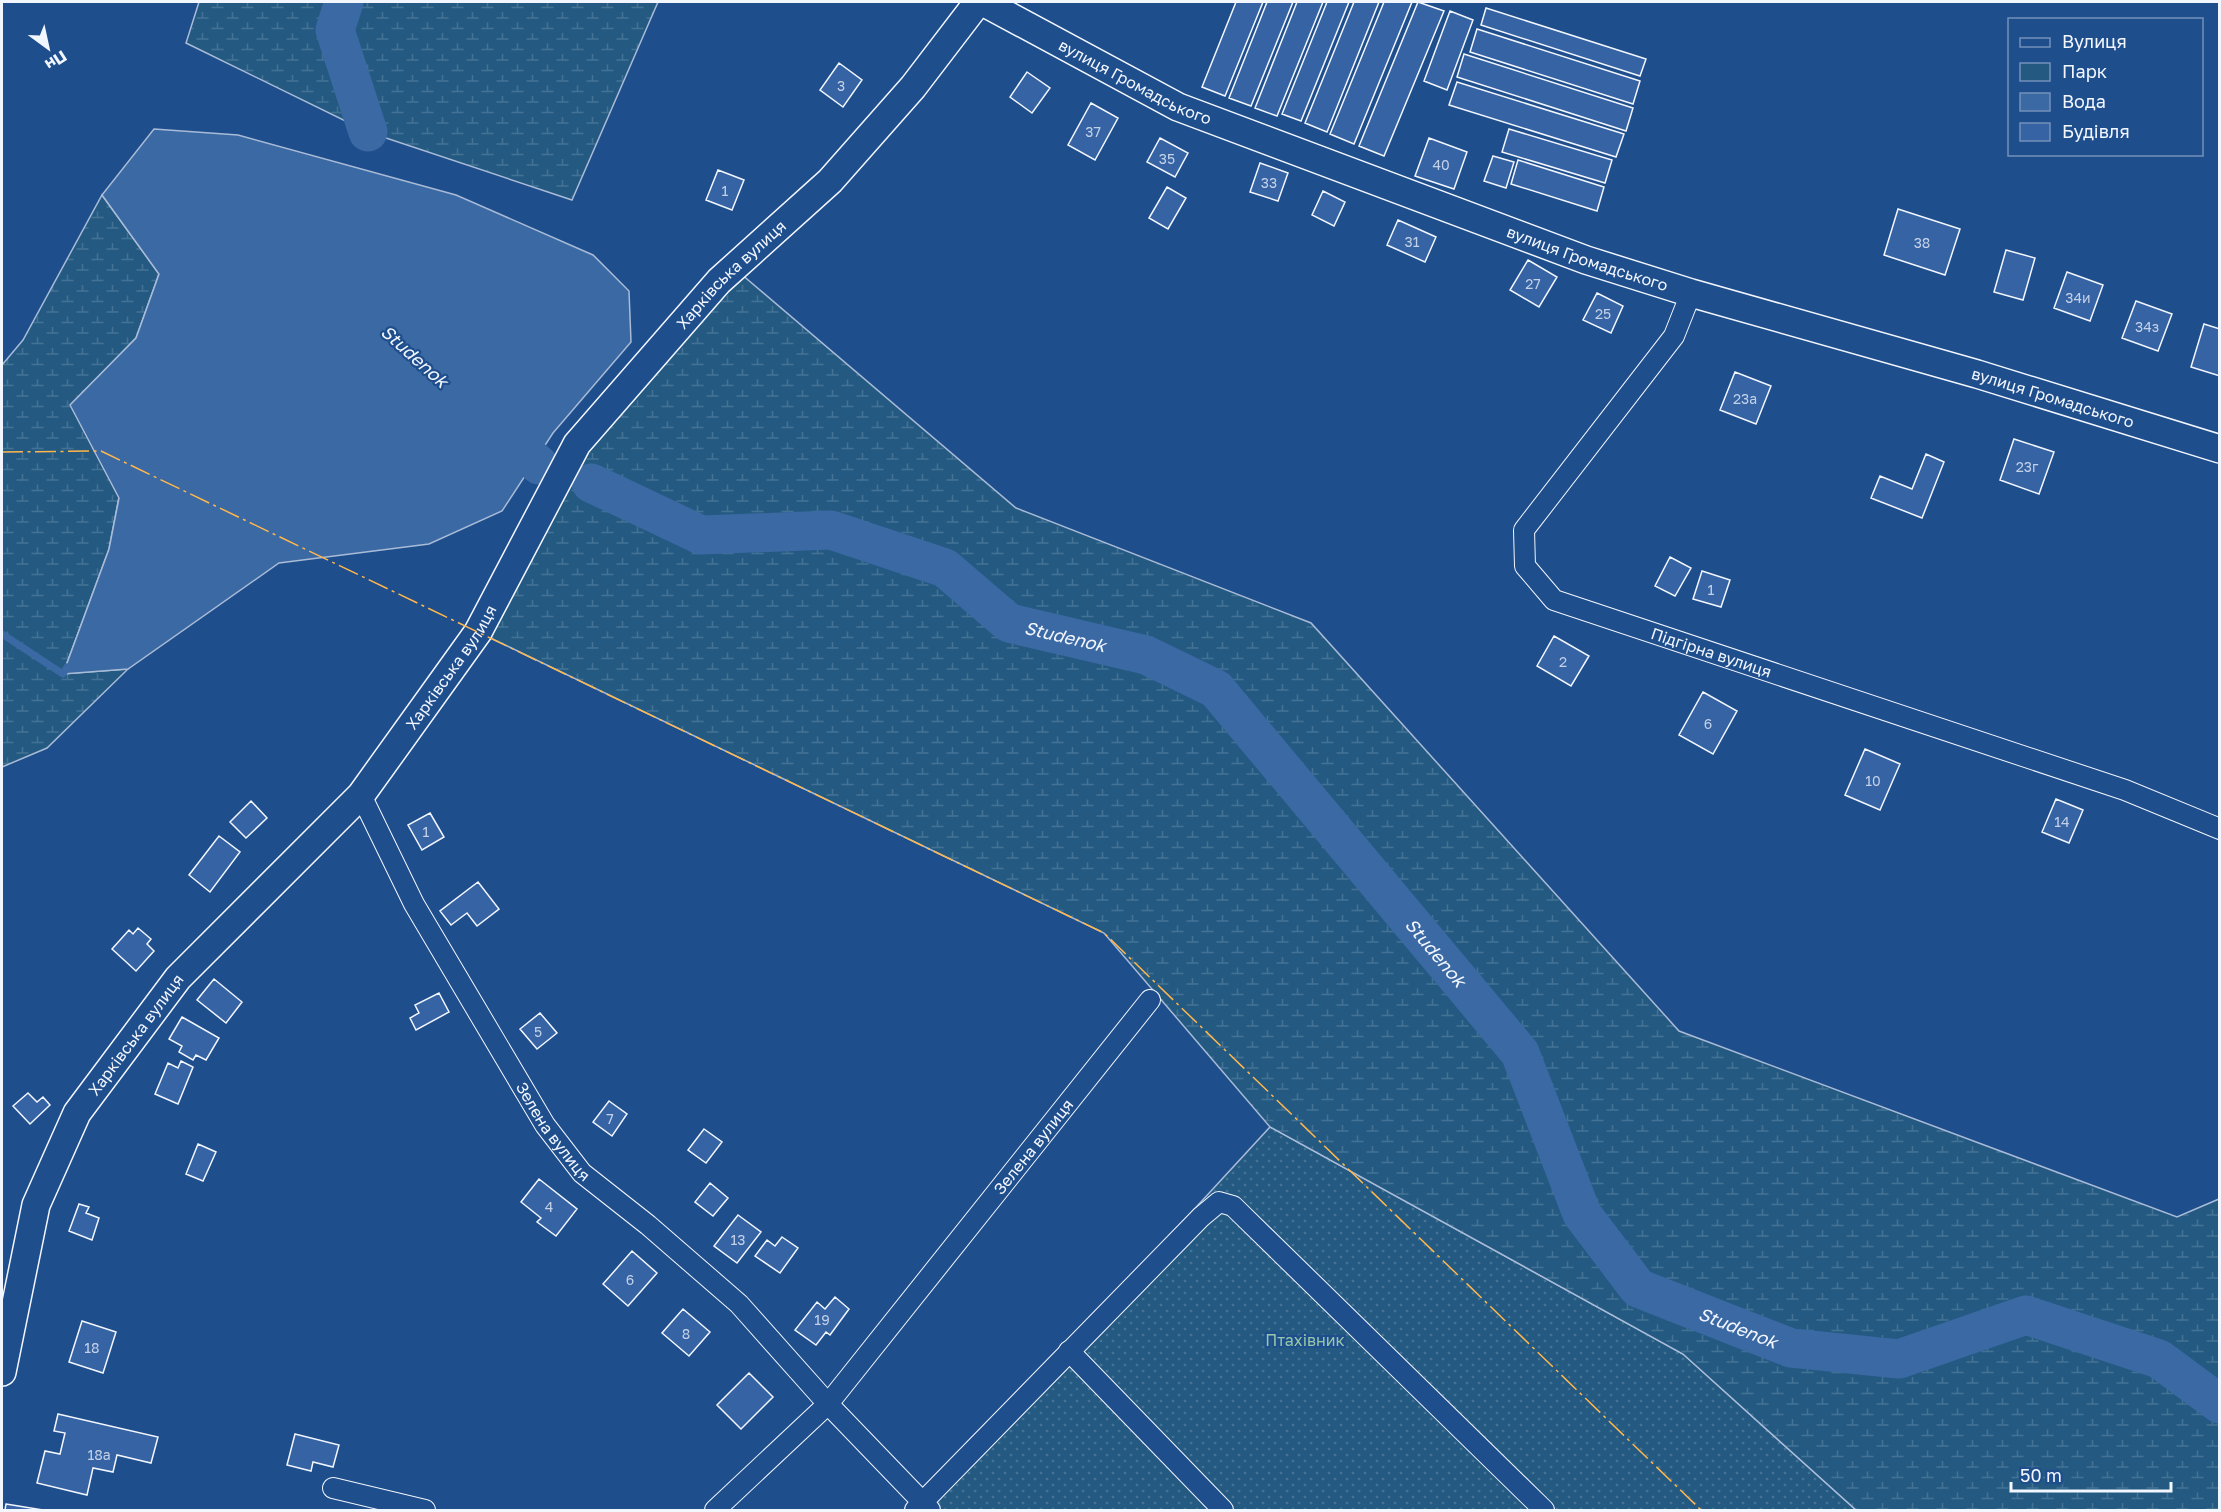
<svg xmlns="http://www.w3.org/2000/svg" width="2221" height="1512" viewBox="0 0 2221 1512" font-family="'Golos Text',sans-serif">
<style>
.green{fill:url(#green-dots);stroke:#a8bbd7;stroke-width:1.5}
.wetland{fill:url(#wetland-marsh);stroke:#a8bbd7;stroke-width:1.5}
.water{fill:#3b69a3;stroke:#a8bbd7;stroke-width:1.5}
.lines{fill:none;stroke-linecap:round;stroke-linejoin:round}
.stream{stroke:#3b69a3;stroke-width:7}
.river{stroke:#3b69a3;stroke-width:39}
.building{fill:#3563a3;stroke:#f2f6ff;stroke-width:1.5}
.street-casing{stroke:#f2f6ff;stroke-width:22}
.secondary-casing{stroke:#f2f6ff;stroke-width:30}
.street{stroke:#1f4e8c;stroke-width:20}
.secondary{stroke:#1f4e8c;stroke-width:27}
.power{stroke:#ffb74d;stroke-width:1.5;stroke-dasharray:21 4.5 3 4.5;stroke-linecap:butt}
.labels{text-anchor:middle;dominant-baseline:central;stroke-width:4.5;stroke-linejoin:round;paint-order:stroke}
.number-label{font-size:14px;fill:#c3d1e8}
.street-label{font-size:16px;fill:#f2f6ff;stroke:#1f4e8c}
.park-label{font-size:16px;fill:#97c8a6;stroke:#1f4e8c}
.water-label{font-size:18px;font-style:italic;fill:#f2f6ff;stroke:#1f4e8c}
</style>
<defs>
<pattern id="green-dots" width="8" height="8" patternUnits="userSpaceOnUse" patternTransform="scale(1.5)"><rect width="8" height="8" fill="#245a82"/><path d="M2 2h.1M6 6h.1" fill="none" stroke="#447295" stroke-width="1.8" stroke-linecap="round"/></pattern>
<pattern id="wetland-marsh" width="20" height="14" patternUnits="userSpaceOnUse" patternTransform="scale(1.5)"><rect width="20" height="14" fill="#245a82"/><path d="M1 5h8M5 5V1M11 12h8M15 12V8" fill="none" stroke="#447295"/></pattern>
</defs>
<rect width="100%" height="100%" fill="#1f4e8c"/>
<path class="green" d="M 1270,1127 L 1683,1354 L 1856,1510 L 917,1510 Z"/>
<path class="wetland" d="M 199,2 L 658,2 L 572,200 L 368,132 L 186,43 Z
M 102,195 L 159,274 L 136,338 L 71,405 L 119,497 L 109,549 L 63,674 L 128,669 L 47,748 L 2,767 L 2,365 L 23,340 Z
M 734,268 L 1016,508 L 1311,623 L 1679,1031 L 2177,1217 L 2219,1199 L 2219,1510 L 1856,1510 L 1683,1354 L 1270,1127 L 1104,933 L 478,632 L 577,444 Z"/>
<path class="water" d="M 154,129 L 238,135 L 456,195 L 593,255 L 629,291 L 631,342 L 553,433 L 502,511 L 429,544 L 279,563 L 128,669 L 63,674 L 109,549 L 119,498 L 70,405 L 136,338 L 159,274 L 102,195 Z"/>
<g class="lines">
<path class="stream" d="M 2,634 L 63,674 L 67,667"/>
<g class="river">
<path d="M 344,2 L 335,30 L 368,132"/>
<path d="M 494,425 L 539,465"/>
<path id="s1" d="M 591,483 L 701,535 L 831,530 L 945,568 L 1009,623 L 1146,655 L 1216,689 L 1520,1053 L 1582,1214 L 1638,1288 L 1791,1348 L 1899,1359 L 2026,1315 L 2159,1359 L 2220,1404"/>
</g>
</g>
<path class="building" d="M 1236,2 L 1263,2 L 1225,96 L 1202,87 Z
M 1267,2 L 1293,2 L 1251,106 L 1229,98 Z
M 1297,2 L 1323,2 L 1277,116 L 1255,108 Z
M 1327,2 L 1349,2 L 1301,121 L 1282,114 Z
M 1354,2 L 1379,2 L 1327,132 L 1305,123 Z
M 1384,2 L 1412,2 L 1354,144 L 1330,134 Z
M 1418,2 L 1444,11 L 1384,156 L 1359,146 Z
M 1486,8 L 1646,59 L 1640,76 L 1481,25 Z
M 1450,11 L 1473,20 L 1447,90 L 1424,81 Z
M 1477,29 L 1640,81 L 1633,104 L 1470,52 Z
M 1464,54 L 1633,108 L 1626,131 L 1457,77 Z
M 839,63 L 862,80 L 843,107 L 820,90 Z
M 1027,72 L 1050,88 L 1032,113 L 1010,97 Z
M 1457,82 L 1624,134 L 1616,157 L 1449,105 Z
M 1091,103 L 1118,118 L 1095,160 L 1068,145 Z
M 1509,129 L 1612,160 L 1605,183 L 1502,152 Z
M 1160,138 L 1188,153 L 1175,177 L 1147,162 Z
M 1429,138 L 1467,152 L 1454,189 L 1415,176 Z
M 1493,156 L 1514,162 L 1506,188 L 1484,181 Z
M 1518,160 L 1604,187 L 1597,211 L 1511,184 Z
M 1260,163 L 1288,173 L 1278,201 L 1250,192 Z
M 718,170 L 744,180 L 732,210 L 706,200 Z
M 1167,187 L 1186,198 L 1168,229 L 1149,218 Z
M 1323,191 L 1345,202 L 1334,226 L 1312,215 Z
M 1898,209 L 1960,229 L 1945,275 L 1884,255 Z
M 1398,220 L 1436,237 L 1425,262 L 1387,245 Z
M 2006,250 L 2035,258 L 2023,300 L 1994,292 Z
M 1528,260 L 1557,277 L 1539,307 L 1510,290 Z
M 2067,272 L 2103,285 L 2090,321 L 2054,308 Z
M 1597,293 L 1623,306 L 1611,333 L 1583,320 Z
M 2136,301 L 2172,314 L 2158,351 L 2122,338 Z
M 2204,324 L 2220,329 L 2220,376 L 2191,367 Z
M 1735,372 L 1771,386 L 1756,424 L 1720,410 Z
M 2014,439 L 2054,452 L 2039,494 L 2000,480 Z
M 1926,454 L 1944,462 L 1922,518 L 1871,498 L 1880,476 L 1912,489 Z
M 1670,557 L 1691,568 L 1675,596 L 1655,586 Z
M 1702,571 L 1730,580 L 1721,607 L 1693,599 Z
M 1554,636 L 1589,656 L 1571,686 L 1537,666 Z
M 1703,692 L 1737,711 L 1713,754 L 1679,735 Z
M 1865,749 L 1900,764 L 1880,810 L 1845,795 Z
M 2056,799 L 2083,810 L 2069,843 L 2042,832 Z
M 251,801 L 267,818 L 246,838 L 230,822 Z
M 430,813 L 444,837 L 422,850 L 408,825 Z
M 219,836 L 240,852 L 210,892 L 189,875 Z
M 478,882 L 499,909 L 477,926 L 467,913 L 451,925 L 440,911 Z
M 138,928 L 151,939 L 147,944 L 154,951 L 136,971 L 112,949 L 129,930 L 133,934 Z
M 214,979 L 242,1002 L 226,1023 L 197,1000 Z
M 439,993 L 449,1012 L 416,1030 L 410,1018 L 419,1013 L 415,1005 Z
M 540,1013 L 557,1033 L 537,1049 L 520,1029 Z
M 182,1017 L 219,1038 L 206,1060 L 196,1055 L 193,1060 L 179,1052 L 182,1046 L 169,1039 Z
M 181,1061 L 193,1067 L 178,1104 L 155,1094 L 168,1063 L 178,1068 Z
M 28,1093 L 37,1102 L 43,1097 L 50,1105 L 30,1124 L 13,1106 Z
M 609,1101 L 627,1114 L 612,1136 L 593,1122 Z
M 704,1129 L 722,1142 L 706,1163 L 688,1150 Z
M 198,1144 L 216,1152 L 203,1181 L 186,1174 Z
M 539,1179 L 577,1209 L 556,1236 L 537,1222 L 541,1218 L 521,1202 Z
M 710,1183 L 728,1198 L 713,1216 L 695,1202 Z
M 79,1204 L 89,1207 L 86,1213 L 99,1218 L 92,1240 L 69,1231 Z
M 738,1215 L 761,1232 L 737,1263 L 714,1246 Z
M 782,1237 L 798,1248 L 780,1273 L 755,1256 L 767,1240 L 775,1246 Z
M 632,1251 L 657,1273 L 628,1306 L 603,1284 Z
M 835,1297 L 849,1309 L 830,1335 L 826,1332 L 816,1345 L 795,1330 L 817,1302 L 825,1309 Z
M 683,1309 L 710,1332 L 689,1356 L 662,1333 Z
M 82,1321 L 116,1332 L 103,1373 L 69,1362 Z
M 749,1373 L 773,1397 L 741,1429 L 717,1405 Z
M 58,1414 L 158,1437 L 151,1463 L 117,1455 L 113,1472 L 93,1468 L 87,1495 L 37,1483 L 45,1451 L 60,1454 L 65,1433 L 54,1431 Z
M 295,1434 L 339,1445 L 333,1467 L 313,1462 L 311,1471 L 287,1465 Z
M 6,1504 L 43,1510 L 5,1510 Z"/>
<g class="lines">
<defs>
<g id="street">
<path id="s2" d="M 1691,293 L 1674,336 L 1524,530 L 1525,566 L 1554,600 L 2125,790 L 2220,829"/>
<path id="s3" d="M 361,795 L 414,904 L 545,1125 L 582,1173 L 648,1225 L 739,1304 L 828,1404 L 930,1510"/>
<path d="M 1069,1351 L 1223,1510"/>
<path d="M 333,1488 L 425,1510"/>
<path id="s4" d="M 715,1510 L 828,1404 L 1150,1000"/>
<path d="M 915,1510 L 1201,1217 L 1219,1202 L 1233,1206 L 1544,1510"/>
</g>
<g id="secondary">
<path id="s5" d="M 983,2 L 1178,107 L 1586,260 L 1691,293 L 1977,374 L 2220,449"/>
<path id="s6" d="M 2,1372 L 36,1205 L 77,1113 L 178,978 L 361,795 L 478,632 L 577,444 L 719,281 L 830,181 L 913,87 L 978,2"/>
</g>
</defs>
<use href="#street" class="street-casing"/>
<use href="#secondary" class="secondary-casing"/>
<use href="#street" class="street"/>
<use href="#secondary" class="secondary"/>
<path class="power" d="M 2,452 L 101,451 L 1104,933 L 1701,1510"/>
</g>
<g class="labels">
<g class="number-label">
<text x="841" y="85">3</text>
<text x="1093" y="131">37</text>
<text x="1167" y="158">35</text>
<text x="1441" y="164">40</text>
<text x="1269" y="182">33</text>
<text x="725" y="190">1</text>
<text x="1412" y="241">31</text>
<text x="1922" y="242">38</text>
<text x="1533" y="283">27</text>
<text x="2078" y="297">34и</text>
<text x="1603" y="313">25</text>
<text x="2147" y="326">34з</text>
<text x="1745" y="398">23а</text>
<text x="2027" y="466">23г</text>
<text x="1711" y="589">1</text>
<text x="1563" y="661">2</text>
<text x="1708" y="723">6</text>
<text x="1873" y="780">10</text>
<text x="2062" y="821">14</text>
<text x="426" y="831">1</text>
<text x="538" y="1031">5</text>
<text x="610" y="1118">7</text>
<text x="549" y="1206">4</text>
<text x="738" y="1239">13</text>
<text x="630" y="1279">6</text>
<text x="822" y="1319">19</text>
<text x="686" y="1333">8</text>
<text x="92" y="1347">18</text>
<text x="99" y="1454">18а</text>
</g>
<g class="street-label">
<text stroke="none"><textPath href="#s5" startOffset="172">вулиця Громадського</textPath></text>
<text stroke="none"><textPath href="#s5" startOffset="658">вулиця Громадського</textPath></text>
<text stroke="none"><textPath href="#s6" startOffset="1341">Харківська вулиця</textPath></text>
<text stroke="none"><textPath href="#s5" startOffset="1144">вулиця Громадського</textPath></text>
<text stroke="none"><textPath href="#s2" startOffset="538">Підгірна вулиця</textPath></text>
<text stroke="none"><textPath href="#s6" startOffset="855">Харківська вулиця</textPath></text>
<text stroke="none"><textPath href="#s6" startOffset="369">Харківська вулиця</textPath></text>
<text stroke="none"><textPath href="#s3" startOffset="388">Зелена вулиця</textPath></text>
<text stroke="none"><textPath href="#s4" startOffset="484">Зелена вулиця</textPath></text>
</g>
<g class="park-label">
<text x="1305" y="1340">Птахівник</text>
</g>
<g class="water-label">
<text transform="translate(415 356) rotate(42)">Studenok</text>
<text stroke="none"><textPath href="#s1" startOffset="514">Studenok</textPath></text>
<text stroke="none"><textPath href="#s1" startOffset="1018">Studenok</textPath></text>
<text stroke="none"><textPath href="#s1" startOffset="1522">Studenok</textPath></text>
</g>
</g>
<rect width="2221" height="1512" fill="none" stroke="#f2f6ff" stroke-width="6"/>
<rect x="2008" y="18" width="195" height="138" fill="#1f4e8c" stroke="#7391ba" stroke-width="1.5"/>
<rect x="2020" y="38" width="30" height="9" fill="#1f4e8c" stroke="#7391ba" stroke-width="1.5"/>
<text x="2062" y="48" font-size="18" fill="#f2f6ff">Вулиця</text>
<rect x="2020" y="63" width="30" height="18" fill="#245a82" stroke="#7391ba" stroke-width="1.5"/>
<text x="2062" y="78" font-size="18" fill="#f2f6ff">Парк</text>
<rect x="2020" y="93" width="30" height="18" fill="#3b69a3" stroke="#7391ba" stroke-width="1.5"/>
<text x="2062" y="108" font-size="18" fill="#f2f6ff">Вода</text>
<rect x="2020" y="123" width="30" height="18" fill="#3563a3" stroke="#7391ba" stroke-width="1.5"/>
<text x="2062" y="138" font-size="18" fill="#f2f6ff">Будівля</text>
<g transform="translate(48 48) rotate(147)" stroke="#1f4e8c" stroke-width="4.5" paint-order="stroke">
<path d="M0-4.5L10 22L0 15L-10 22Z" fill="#f2f6ff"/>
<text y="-9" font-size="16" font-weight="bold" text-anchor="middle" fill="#f2f6ff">Пн</text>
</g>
<path d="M2011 1482v9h160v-9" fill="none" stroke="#f2f6ff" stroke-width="3"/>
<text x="2020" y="1482" font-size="18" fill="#f2f6ff" stroke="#1f4e8c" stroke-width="4.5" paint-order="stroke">50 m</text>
</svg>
